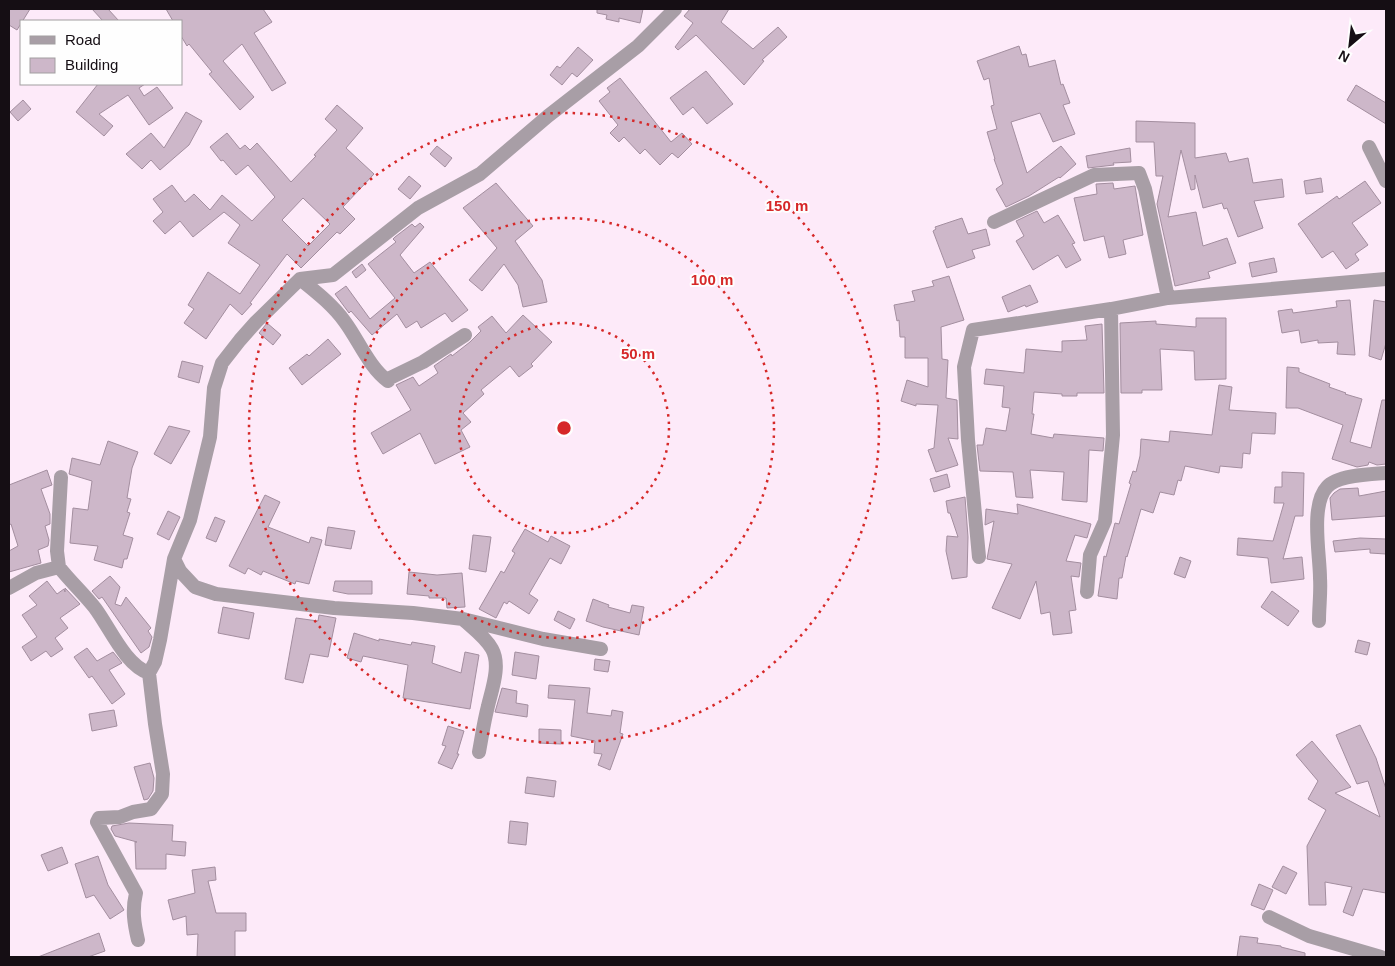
<svg xmlns="http://www.w3.org/2000/svg" width="1395" height="966" viewBox="0 0 1395 966" font-family="Arial,sans-serif">
<style>
.building{fill:#cdb7c9;stroke:#a38e9f;fill-rule:evenodd}
.lines{fill:none;stroke-linecap:round;stroke-linejoin:round}
.street{stroke:#a89ea6;stroke-width:14}
.ring{fill:none;stroke:#d62828;stroke-width:2.5;stroke-dasharray:2.5 5}
.centre{fill:#d62828;stroke:#fefefe;stroke-width:2.5}
.ring-label{font-size:15px;text-anchor:middle;font-weight:bold;fill:#d62828;stroke:#fefefe;stroke-width:4;stroke-linejoin:round;paint-order:stroke}
</style>
<rect width="100%" height="100%" fill="#fdeaf9"/>
<path class="building" d="M 9,9 L 30,9 L 17,30 L 9,25 Z
M 92,9 L 108,9 L 119,21 L 103,21 Z
M 166,9 L 263,9 L 272,22 L 254,33 L 286,83 L 272,91 L 242,44 L 223,61 L 254,97 L 240,110 L 209,74 L 212,72 L 189,44 L 187,46 L 181,36 L 181,21 L 173,21 Z
M 597,9 L 643,9 L 640,23 L 619,18 L 619,22 L 606,19 L 607,15 L 597,13 Z
M 690,9 L 729,9 L 721,22 L 753,49 L 778,27 L 787,37 L 762,60 L 764,61 L 744,85 L 696,35 L 678,50 L 675,47 L 693,23 L 684,16 Z
M 1019,46 L 1022,55 L 1026,54 L 1029,67 L 1055,60 L 1061,85 L 1063,84 L 1070,103 L 1063,105 L 1075,134 L 1053,142 L 1040,113 L 1011,122 L 1027,173 L 1061,146 L 1076,164 L 1060,178 L 1059,177 L 1029,196 L 1006,207 L 996,189 L 1003,184 L 994,159 L 995,159 L 987,132 L 997,129 L 991,106 L 994,105 L 989,78 L 984,80 L 977,61 Z
M 578,47 L 593,60 L 577,77 L 572,73 L 562,85 L 550,75 L 557,66 L 560,68 Z
M 706,71 L 733,104 L 707,124 L 693,107 L 683,115 L 670,98 Z
M 620,78 L 671,142 L 682,133 L 692,144 L 678,158 L 672,153 L 660,165 L 645,149 L 640,154 L 624,137 L 619,142 L 610,133 L 618,125 L 599,101 L 610,92 L 607,88 Z
M 98,84 L 145,84 L 139,88 L 144,96 L 157,87 L 173,108 L 149,125 L 128,95 L 99,114 L 113,126 L 104,136 L 76,112 Z
M 1356,85 L 1386,103 L 1386,124 L 1347,100 Z
M 23,100 L 31,109 L 18,121 L 10,112 Z
M 337,105 L 363,128 L 346,148 L 374,174 L 343,207 L 355,219 L 340,234 L 337,232 L 301,268 L 287,254 L 250,303 L 252,304 L 242,315 L 230,304 L 206,339 L 184,323 L 194,309 L 188,305 L 208,272 L 240,294 L 260,265 L 228,243 L 240,225 L 224,212 L 193,237 L 180,221 L 165,234 L 153,221 L 163,212 L 153,199 L 172,185 L 185,202 L 194,194 L 210,210 L 222,195 L 252,221 L 275,197 L 248,165 L 236,175 L 223,160 L 221,161 L 210,147 L 227,133 L 240,149 L 245,145 L 250,150 L 257,143 L 291,182 L 316,156 L 314,155 L 337,130 L 325,119 ZM 303,198 L 330,224 L 308,246 L 282,220 Z
M 186,112 L 202,121 L 189,145 L 160,170 L 151,160 L 142,169 L 126,154 L 151,133 L 164,148 Z
M 1136,121 L 1195,123 L 1195,158 L 1226,153 L 1229,162 L 1248,158 L 1253,183 L 1282,179 L 1284,197 L 1254,201 L 1263,228 L 1238,237 L 1227,208 L 1224,209 L 1222,203 L 1203,208 L 1195,175 L 1195,189 L 1191,190 L 1181,150 L 1168,217 L 1196,212 L 1203,246 L 1227,238 L 1236,263 L 1208,272 L 1210,278 L 1175,286 L 1157,204 L 1163,176 L 1156,176 L 1154,142 L 1136,142 Z
M 437,146 L 452,158 L 445,167 L 430,154 Z
M 1130,148 L 1131,162 L 1113,163 L 1114,165 L 1088,168 L 1086,156 Z
M 409,176 L 421,186 L 410,199 L 398,189 Z
M 1321,178 L 1323,192 L 1306,194 L 1304,181 Z
M 1365,181 L 1381,203 L 1352,223 L 1368,245 L 1355,254 L 1359,260 L 1346,269 L 1333,251 L 1322,258 L 1298,224 L 1337,196 L 1339,199 Z
M 496,183 L 533,226 L 515,241 L 542,280 L 547,302 L 523,307 L 518,285 L 504,264 L 482,291 L 469,280 L 497,248 L 463,208 Z
M 1113,183 L 1114,189 L 1135,186 L 1143,235 L 1123,240 L 1126,254 L 1109,258 L 1104,236 L 1084,241 L 1074,198 L 1097,194 L 1096,184 Z
M 1037,211 L 1044,223 L 1058,215 L 1075,243 L 1072,244 L 1081,260 L 1066,268 L 1058,255 L 1033,270 L 1016,241 L 1024,236 L 1016,221 Z
M 962,218 L 968,234 L 986,229 L 990,245 L 972,250 L 975,258 L 947,268 L 933,231 L 936,229 L 935,227 Z
M 420,223 L 424,227 L 400,255 L 414,273 L 430,262 L 468,310 L 452,322 L 445,313 L 421,328 L 417,321 L 406,328 L 397,314 L 372,335 L 351,311 L 349,313 L 335,294 L 346,286 L 370,319 L 395,298 L 368,264 L 396,242 L 393,239 L 395,237 L 412,224 L 415,227 Z
M 1274,258 L 1277,272 L 1252,277 L 1249,263 Z
M 362,264 L 366,270 L 356,278 L 352,272 Z
M 949,276 L 964,320 L 941,327 L 942,359 L 948,360 L 946,398 L 957,400 L 958,439 L 948,438 L 958,465 L 936,472 L 928,450 L 934,448 L 938,405 L 916,404 L 916,406 L 901,401 L 907,380 L 928,387 L 928,358 L 905,358 L 905,337 L 900,337 L 899,320 L 897,321 L 894,305 L 915,301 L 912,291 L 934,286 L 932,281 Z
M 1030,285 L 1038,302 L 1026,307 L 1025,305 L 1008,312 L 1002,297 Z
M 1350,300 L 1355,355 L 1337,354 L 1338,342 L 1318,343 L 1318,340 L 1301,343 L 1299,330 L 1282,333 L 1278,311 L 1292,309 L 1293,313 L 1337,307 L 1336,301 Z
M 1374,300 L 1386,302 L 1386,343 L 1381,360 L 1369,356 Z
M 523,315 L 552,342 L 531,364 L 533,366 L 519,377 L 510,366 L 481,390 L 484,394 L 463,413 L 471,422 L 461,430 L 470,447 L 435,464 L 420,433 L 383,454 L 371,433 L 411,410 L 396,385 L 413,377 L 419,386 L 438,373 L 434,366 L 451,354 L 452,356 L 470,342 L 481,331 L 478,327 L 492,316 L 506,333 Z
M 1196,318 L 1226,318 L 1226,379 L 1195,380 L 1194,351 L 1160,349 L 1162,390 L 1142,390 L 1142,393 L 1121,393 L 1120,323 L 1156,321 L 1156,324 L 1196,327 Z
M 267,323 L 281,335 L 273,345 L 259,333 Z
M 1102,324 L 1104,393 L 1077,393 L 1077,396 L 1062,396 L 1062,394 L 1034,392 L 1032,414 L 1034,414 L 1031,434 L 1053,438 L 1054,434 L 1104,438 L 1103,451 L 1089,450 L 1087,502 L 1062,500 L 1064,472 L 1030,470 L 1033,498 L 1016,497 L 1013,472 L 980,471 L 977,445 L 983,445 L 986,428 L 1006,431 L 1010,408 L 1002,407 L 1004,386 L 984,384 L 986,369 L 1024,373 L 1026,349 L 1062,352 L 1062,341 L 1087,340 L 1085,326 Z
M 328,339 L 341,354 L 302,385 L 289,368 L 307,354 L 309,356 Z
M 182,361 L 203,366 L 199,383 L 178,377 Z
M 1287,367 L 1299,368 L 1299,372 L 1330,384 L 1329,387 L 1346,393 L 1345,394 L 1362,399 L 1350,442 L 1371,448 L 1382,400 L 1386,400 L 1386,464 L 1377,465 L 1369,462 L 1368,465 L 1357,467 L 1332,459 L 1343,425 L 1298,408 L 1286,408 Z
M 1219,385 L 1232,387 L 1229,410 L 1276,413 L 1275,434 L 1252,433 L 1250,454 L 1243,453 L 1242,468 L 1220,466 L 1219,473 L 1185,466 L 1181,481 L 1178,480 L 1174,495 L 1160,492 L 1153,513 L 1141,509 L 1127,557 L 1126,556 L 1122,578 L 1119,578 L 1117,599 L 1098,596 L 1104,556 L 1106,557 L 1115,523 L 1119,524 L 1131,484 L 1129,483 L 1133,471 L 1136,472 L 1140,456 L 1141,439 L 1169,442 L 1170,431 L 1212,435 Z
M 169,426 L 190,431 L 171,464 L 154,454 Z
M 108,441 L 138,452 L 132,468 L 127,498 L 131,499 L 127,512 L 130,513 L 123,535 L 133,538 L 127,559 L 124,559 L 122,568 L 94,560 L 98,546 L 70,543 L 73,508 L 88,510 L 92,481 L 69,474 L 72,458 L 100,465 Z
M 47,470 L 52,485 L 41,489 L 50,514 L 50,524 L 45,526 L 49,540 L 48,546 L 38,550 L 41,563 L 9,572 L 9,551 L 18,546 L 11,524 L 9,525 L 9,485 Z
M 1282,472 L 1304,473 L 1303,516 L 1295,516 L 1283,559 L 1302,557 L 1304,579 L 1271,583 L 1268,558 L 1237,555 L 1238,538 L 1273,541 L 1284,503 L 1274,503 L 1275,487 L 1282,487 Z
M 947,474 L 950,487 L 934,492 L 930,479 Z
M 1358,488 L 1359,496 L 1386,491 L 1386,516 L 1332,520 L 1330,498 L 1334,493 L 1340,489 Z
M 265,495 L 280,502 L 268,527 L 309,543 L 311,537 L 322,540 L 309,584 L 296,581 L 295,584 L 263,571 L 261,575 L 248,568 L 245,574 L 229,566 Z
M 965,497 L 968,537 L 967,577 L 952,579 L 946,551 L 947,536 L 958,537 L 950,513 L 948,513 L 946,501 Z
M 1017,504 L 1091,524 L 1087,538 L 1075,535 L 1066,561 L 1081,563 L 1079,577 L 1071,576 L 1076,610 L 1069,611 L 1072,633 L 1053,635 L 1050,612 L 1041,614 L 1036,581 L 1020,619 L 992,608 L 1012,564 L 987,559 L 994,521 L 985,525 L 986,509 L 1018,514 Z
M 168,511 L 180,517 L 169,540 L 157,534 Z
M 215,517 L 225,521 L 216,542 L 206,538 Z
M 328,527 L 355,531 L 351,549 L 325,545 Z
M 525,529 L 548,542 L 551,536 L 570,546 L 561,564 L 550,558 L 529,594 L 538,600 L 529,614 L 509,601 L 507,604 L 504,602 L 496,618 L 479,609 L 501,571 L 504,573 L 515,553 L 512,551 Z
M 473,535 L 491,537 L 486,572 L 469,569 Z
M 1360,538 L 1386,539 L 1386,554 L 1370,553 L 1370,549 L 1335,552 L 1333,541 Z
M 1180,557 L 1191,561 L 1185,578 L 1174,574 Z
M 409,572 L 437,575 L 462,573 L 465,607 L 447,608 L 446,598 L 429,598 L 429,596 L 407,594 Z
M 110,576 L 120,587 L 115,604 L 121,606 L 126,597 L 151,628 L 148,631 L 152,637 L 149,647 L 141,653 L 102,597 L 99,599 L 92,591 Z
M 47,581 L 57,594 L 64,589 L 65,592 L 65,588 L 80,604 L 60,618 L 68,628 L 55,638 L 63,649 L 51,657 L 46,651 L 31,661 L 22,647 L 37,637 L 22,615 L 37,605 L 29,596 Z
M 335,581 L 372,581 L 372,594 L 348,594 L 333,591 Z
M 1272,591 L 1299,611 L 1288,626 L 1261,607 Z
M 593,599 L 609,605 L 608,607 L 630,613 L 632,605 L 644,607 L 639,635 L 603,627 L 586,621 Z
M 223,607 L 254,613 L 249,639 L 218,633 Z
M 558,611 L 575,619 L 570,629 L 554,620 Z
M 319,615 L 336,618 L 328,657 L 310,654 L 303,683 L 285,679 L 296,618 L 318,621 Z
M 354,633 L 379,641 L 379,639 L 411,645 L 412,642 L 435,646 L 432,663 L 461,673 L 465,652 L 479,655 L 470,709 L 403,698 L 408,665 L 363,656 L 361,662 L 347,658 Z
M 1358,640 L 1370,643 L 1367,655 L 1355,652 Z
M 87,648 L 97,661 L 113,652 L 122,663 L 109,670 L 125,694 L 112,704 L 92,676 L 89,678 L 74,657 Z
M 515,652 L 539,656 L 536,679 L 512,675 Z
M 595,659 L 610,661 L 608,672 L 594,670 Z
M 549,685 L 590,688 L 587,713 L 611,716 L 612,710 L 623,712 L 620,733 L 623,734 L 610,770 L 598,765 L 602,754 L 594,753 L 595,741 L 571,736 L 575,700 L 548,698 Z
M 502,688 L 517,691 L 516,703 L 528,705 L 527,717 L 495,712 Z
M 114,710 L 117,726 L 92,731 L 89,714 Z
M 1360,725 L 1376,758 L 1386,789 L 1386,893 L 1363,889 L 1353,916 L 1343,912 L 1352,887 L 1325,882 L 1326,905 L 1309,905 L 1307,846 L 1326,810 L 1308,799 L 1318,781 L 1296,755 L 1312,741 L 1351,787 L 1335,793 L 1380,817 L 1368,781 L 1357,784 L 1336,735 Z
M 448,726 L 464,731 L 457,754 L 459,754 L 452,769 L 438,763 L 446,746 L 442,745 Z
M 539,729 L 561,730 L 561,744 L 539,743 Z
M 150,763 L 154,778 L 153,791 L 148,799 L 144,800 L 134,767 Z
M 527,777 L 556,781 L 554,797 L 525,793 Z
M 510,821 L 528,823 L 526,845 L 508,843 Z
M 129,823 L 173,825 L 172,841 L 186,842 L 185,856 L 166,854 L 166,869 L 136,869 L 135,842 L 137,842 L 115,836 L 111,829 L 112,826 Z
M 62,847 L 68,863 L 48,871 L 41,855 Z
M 98,856 L 108,885 L 124,910 L 110,919 L 94,895 L 86,898 L 75,864 Z
M 1283,866 L 1297,873 L 1286,894 L 1272,887 Z
M 215,867 L 216,880 L 208,881 L 216,913 L 246,913 L 246,931 L 235,931 L 235,957 L 197,957 L 198,934 L 187,935 L 186,916 L 173,920 L 168,900 L 195,893 L 192,870 Z
M 1259,884 L 1273,890 L 1264,910 L 1251,905 Z
M 99,933 L 105,951 L 88,957 L 38,957 Z
M 1240,936 L 1258,938 L 1257,943 L 1281,946 L 1281,947 L 1305,953 L 1305,957 L 1237,957 Z"/>
<g class="lines">
<path class="street" d="M 1369,147 L 1386,181
M 994,222 L 1094,175 L 1139,173 L 1145,189 L 1168,298
M 300,279 C 316,292 333,305 345,322 C 359,341 369,367 388,381 L 390,378 L 423,362 L 465,335
M 979,557 L 968,440 L 964,367 L 973,330 L 1111,309 L 1168,298 L 1386,279
M 174,559 L 180,571 L 195,587 L 216,594 L 334,608 L 413,613 L 463,619 L 543,639 L 601,649
M 59,567 L 57,551 L 61,477
M 9,588 L 36,573 L 59,567 C 70,581 84,594 95,608 C 110,628 125,665 149,673 L 155,662 L 160,640 L 174,559 L 190,520 L 210,437 L 214,388 L 222,363 L 240,340 L 256,322 L 300,279 L 333,275 L 418,208 L 480,174 L 548,116 L 638,46 L 675,9
M 1087,592 L 1090,555 L 1105,521 L 1113,435 L 1111,309
M 465,621 C 474,629 486,638 492,649 C 501,665 492,689 488,706 C 484,721 482,736 479,752
M 1319,621 C 1319,607 1321,592 1320,578 C 1320,555 1310,505 1327,487 C 1337,475 1371,474 1386,473
M 1269,917 L 1309,936 L 1381,957
M 138,940 C 134,923 132,910 136,893 L 97,822 L 99,818 L 120,817 L 133,812 L 151,809 L 162,794 L 163,774 L 155,724 L 149,673"/>
</g>
<g class="ring">
<circle cx="564" cy="428" r="105"/>
<circle cx="564" cy="428" r="210"/>
<circle cx="564" cy="428" r="315"/>
</g>
<circle cx="564" cy="428" r="8" class="centre"/>
<g class="ring-label">
<text x="787" y="211">150 m</text>
<text x="712" y="285">100 m</text>
<text x="638" y="359">50 m</text>
</g>
<rect width="1395" height="966" fill="none" stroke="#150e14" stroke-width="20"/>
<rect x="20" y="20" width="162" height="65" fill="#fefefe" stroke="#a19ea0"/>
<rect x="30" y="36" width="25" height="8" fill="#a89ea6" stroke="#a19ea0"/>
<text x="65" y="45" font-size="15" fill="#150e14">Road</text>
<rect x="30" y="58" width="25" height="15" fill="#cdb7c9" stroke="#a19ea0"/>
<text x="65" y="70" font-size="15" fill="#150e14">Building</text>
<g transform="translate(1350 45) rotate(208)" stroke="#fefefe" stroke-width="4" paint-order="stroke">
<path d="M0-4L9 19L0 12L-9 19Z" fill="#150e14"/>
<text y="-8" font-size="14" font-weight="bold" text-anchor="middle" fill="#150e14">N</text>
</g>
</svg>
